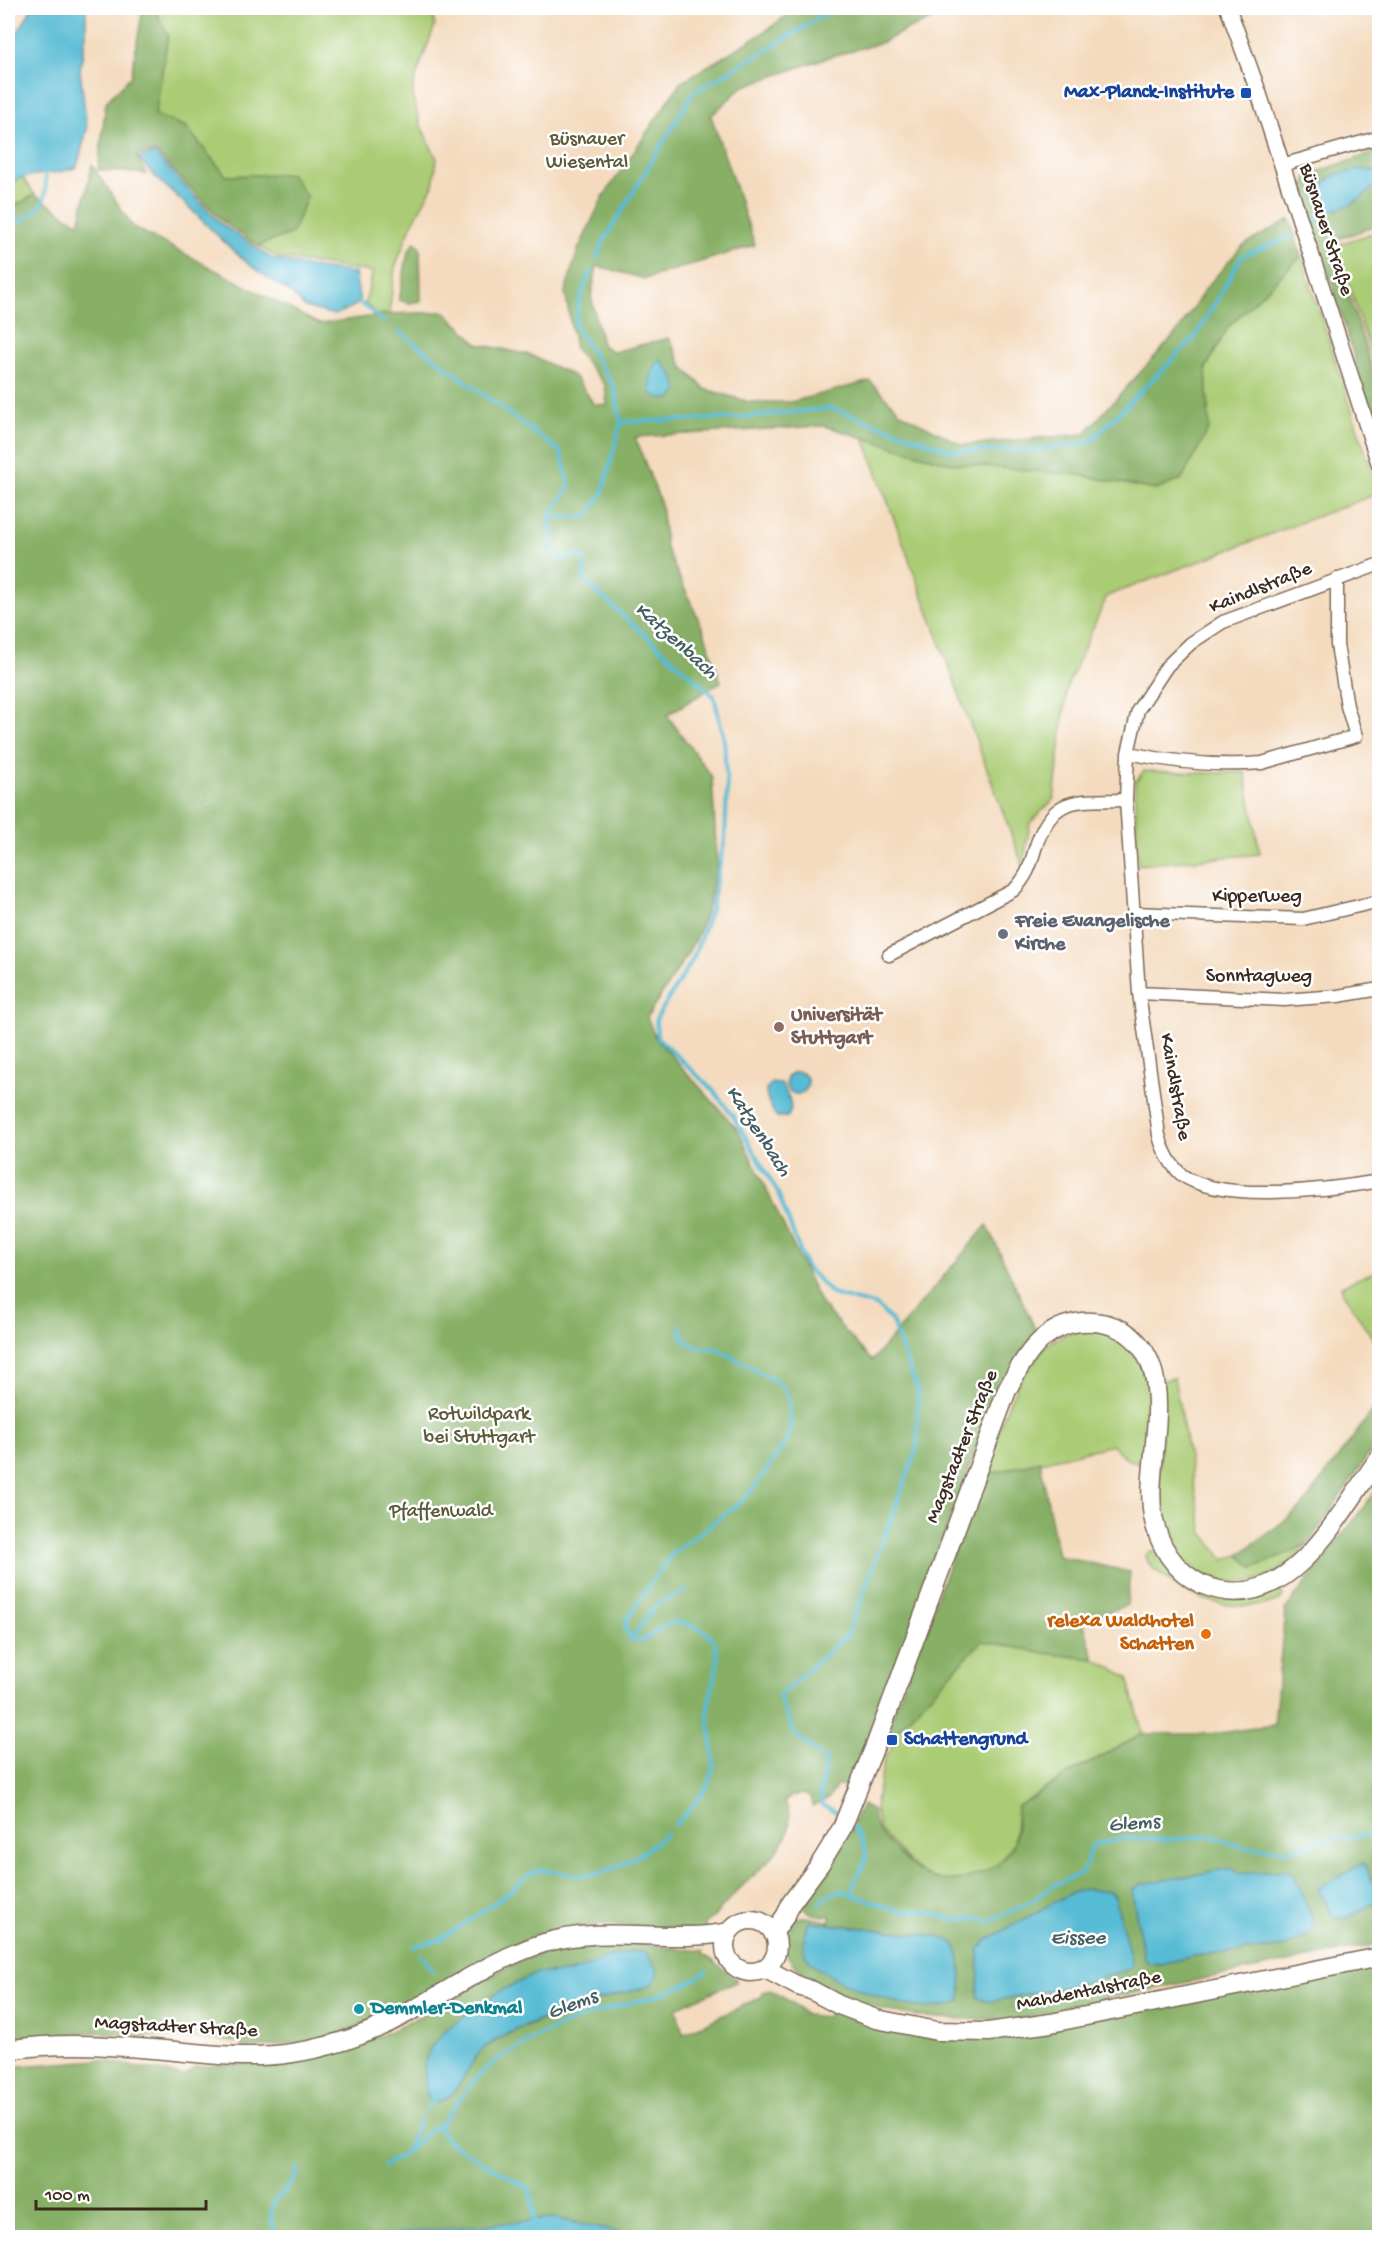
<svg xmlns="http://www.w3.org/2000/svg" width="1387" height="2245" viewBox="0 0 1387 2245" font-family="'Gochi Hand',sans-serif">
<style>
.green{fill:#aacc75;stroke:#727b4a;stroke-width:1.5}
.forest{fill:#87b066;stroke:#616d42;stroke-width:1.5;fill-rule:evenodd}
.water{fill:#56bbd4;stroke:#487279;stroke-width:1.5}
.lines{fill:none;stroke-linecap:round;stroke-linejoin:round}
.stream{stroke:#56bbd4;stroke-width:4}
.minor-casing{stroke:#7c6856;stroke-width:15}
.tertiary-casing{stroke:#7c6856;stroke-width:18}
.secondary-casing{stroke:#7c6856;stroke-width:21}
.minor{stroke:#fff;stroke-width:12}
.tertiary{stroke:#fff;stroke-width:15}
.secondary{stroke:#fff;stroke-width:18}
.transit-dot{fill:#1a4fb4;stroke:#fff;stroke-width:2}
.worship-dot{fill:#6b7280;stroke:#fff;stroke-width:2}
.education-dot{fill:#8d6e63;stroke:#fff;stroke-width:2}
.food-dot{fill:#e8710a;stroke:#fff;stroke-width:2}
.culture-dot{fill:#0f9aa8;stroke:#fff;stroke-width:2}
.labels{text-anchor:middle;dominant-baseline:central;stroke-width:5;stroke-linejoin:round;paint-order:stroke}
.transit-label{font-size:20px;font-weight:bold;fill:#164399;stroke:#fff;text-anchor:end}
.park-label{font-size:20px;fill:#5c5b38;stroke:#fff}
.street-label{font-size:20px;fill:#3b2a1e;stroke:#fff}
.worship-label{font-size:20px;font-weight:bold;fill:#5b616d;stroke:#fff;text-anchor:start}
.education-label{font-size:20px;font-weight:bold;fill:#785e54;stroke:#fff;text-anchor:start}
.food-label{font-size:20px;font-weight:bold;fill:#c56008;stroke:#fff;text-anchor:end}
.culture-label{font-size:20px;font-weight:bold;fill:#0d838f;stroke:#fff;text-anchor:start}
.water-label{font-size:21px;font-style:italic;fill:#445d5e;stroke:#fff}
</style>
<rect width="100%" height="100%" fill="#fff"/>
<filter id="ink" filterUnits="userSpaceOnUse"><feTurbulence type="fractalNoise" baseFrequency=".0167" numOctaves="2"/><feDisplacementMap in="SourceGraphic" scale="12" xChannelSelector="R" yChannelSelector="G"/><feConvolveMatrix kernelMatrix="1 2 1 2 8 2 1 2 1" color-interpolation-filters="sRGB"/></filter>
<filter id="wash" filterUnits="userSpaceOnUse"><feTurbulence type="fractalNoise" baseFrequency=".008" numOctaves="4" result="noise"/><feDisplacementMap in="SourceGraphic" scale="24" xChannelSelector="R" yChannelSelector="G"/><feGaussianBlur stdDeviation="1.35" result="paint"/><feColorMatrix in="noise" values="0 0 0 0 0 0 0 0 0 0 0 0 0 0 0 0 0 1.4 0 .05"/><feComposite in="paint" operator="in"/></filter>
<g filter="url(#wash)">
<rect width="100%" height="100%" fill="#f4dbbf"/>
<path class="green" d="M 154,8 C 165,8 176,7 187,8 C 215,10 258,19 284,8 L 430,8 L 435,25 L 413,85 L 413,99 L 421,126 L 437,159 L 433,185 L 411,226 L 395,267 L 389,314 L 378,315 L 365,303 L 373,272 L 279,258 L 258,246 L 292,233 L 307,197 L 291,174 L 226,176 L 186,127 L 155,115 L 168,35 Z
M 22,177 L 35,195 L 8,209 L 8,183 Z
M 1379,231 L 1380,231 L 1379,379 L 1336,245 Z
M 1301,256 L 1379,493 L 1107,596 L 1067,687 L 1054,799 L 1030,823 L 1023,866 L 864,438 L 944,461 L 1085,476 L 1156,490 L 1182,479 L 1209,428 L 1206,368 L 1228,327 Z
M 1144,771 L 1209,773 L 1245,772 L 1260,854 L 1138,865 L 1135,782 Z
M 1379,1270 L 1379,1348 L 1343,1293 L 1341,1286 Z
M 1087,1329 C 1094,1331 1103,1331 1110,1334 C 1161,1352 1149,1423 1144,1464 L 1127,1459 L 1112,1445 L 982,1476 C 999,1432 1015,1366 1056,1339 C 1065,1333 1076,1331 1087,1329 Z
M 1174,1378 L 1203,1533 L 1224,1560 L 1239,1555 L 1253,1568 L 1308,1544 C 1298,1553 1288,1565 1277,1572 C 1259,1582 1234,1586 1214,1579 C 1157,1559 1158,1501 1160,1451 C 1161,1427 1161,1404 1162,1381 Z
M 1151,1551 C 1160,1554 1165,1567 1172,1574 C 1194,1595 1225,1604 1254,1598 C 1263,1596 1272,1591 1280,1589 L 1283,1596 C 1277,1605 1268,1604 1258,1605 C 1221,1609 1191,1599 1163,1576 C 1155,1570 1147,1565 1146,1555 Z
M 982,1640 L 1044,1653 L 1094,1659 L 1128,1677 L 1143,1734 L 1067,1775 L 1017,1807 L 1014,1843 L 996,1868 L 962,1880 L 942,1881 L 923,1873 L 910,1863 L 879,1829 L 875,1808 L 885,1755 L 890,1753 L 892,1747 L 890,1746 L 894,1733 Z"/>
<path class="forest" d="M 143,8 L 154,8 L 168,35 L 155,115 L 186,127 L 226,176 L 291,174 L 307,197 L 292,233 L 258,246 L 222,221 L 156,152 L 136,155 L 146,174 L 98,170 L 106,102 L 131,76 Z
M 798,8 L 960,8 L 904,31 L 881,43 L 832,56 L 742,87 L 711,116 L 755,245 L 645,279 L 597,266 L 591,296 L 602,345 L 613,352 L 669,338 L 683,367 L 705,389 L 749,402 L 791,402 L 870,381 L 901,413 L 962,445 L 1084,434 L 1179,330 L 1206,288 L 1242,246 L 1290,219 L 1301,256 L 1228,327 L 1206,368 L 1209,428 L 1182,479 L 1156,490 L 1085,476 L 949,463 L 824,426 L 635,437 L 661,504 L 666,548 L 703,629 L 721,682 L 667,715 L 712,777 L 717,863 L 708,906 L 699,932 L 685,958 L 647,1017 L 655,1037 L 738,1130 L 821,1304 L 872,1361 L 987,1225 L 1038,1335 L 998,1391 L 849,1789 L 837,1785 L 829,1798 L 812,1807 L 811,1798 L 804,1794 L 791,1796 L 784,1801 C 806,1837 760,1868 737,1891 C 726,1902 719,1914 705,1924 L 705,1931 L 602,1924 L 550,1932 L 505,1948 L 400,2007 L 356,2028 L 315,2040 L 267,2047 L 243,2047 L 238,2042 L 94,2032 L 8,2039 L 8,209 L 35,195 L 79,224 L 92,165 L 133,227 L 319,324 L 389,314 L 445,312 L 478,344 L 530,355 L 574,376 L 594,404 L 607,405 L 605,385 L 575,349 L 565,292 L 578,250 L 603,197 L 681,82 L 758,36 Z
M 1379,151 L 1379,225 L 1332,241 L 1379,391 L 1379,439 L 1304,191 L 1307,175 Z
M 415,242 L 420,247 L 421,301 L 409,303 L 399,300 L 408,252 Z
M 1379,1402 L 1379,1439 L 1308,1544 L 1253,1568 L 1239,1555 L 1301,1508 Z
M 1040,1461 L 1058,1556 L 1130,1572 L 1127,1605 L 1083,1621 L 1094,1659 L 1044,1653 L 982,1641 L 894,1733 L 890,1722 L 982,1476 Z
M 1379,1487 L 1380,1853 L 1374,1857 L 1373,1865 L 1379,1877 L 1379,1894 L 1363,1863 L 1318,1889 L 1329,1911 L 1348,1918 L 1379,1900 L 1379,1944 L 1072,2005 C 1056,2009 1039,2016 1023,2018 C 1013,2020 1001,2019 991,2019 C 960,2019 930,2019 899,2013 C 865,2007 779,1978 782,1935 C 798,1910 801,1917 828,1921 L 828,1924 L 809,1922 L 803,1945 L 962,1990 L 957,1949 L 936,1936 L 829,1924 L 830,1916 C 818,1915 804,1916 803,1900 L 808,1894 L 808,1900 L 850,1829 L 852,1830 L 854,1820 L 862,1805 L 873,1811 C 873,1827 881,1835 892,1846 C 919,1877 939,1889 980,1874 C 994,1868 1007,1859 1014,1844 C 1018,1834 1016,1818 1017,1807 L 1067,1775 L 1143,1734 L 1214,1734 L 1274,1725 L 1285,1610 ZM 1232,1868 L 1239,1874 L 1286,1947 L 1194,1956 L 1161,1964 L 1149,1963 L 1144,1958 L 1133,1898 L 1133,1890 L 1142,1884 ZM 1110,1892 L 1115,1897 L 1132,1964 L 1084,1983 L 988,2002 L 977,1997 L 979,1974 L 978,1950 Z
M 627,1943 L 703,1951 L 704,1955 C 717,1962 725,1972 736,1979 L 736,1982 L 676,2008 L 683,2034 L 763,1996 L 762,1992 L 770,1990 L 793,2003 L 805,2015 L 827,2017 L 830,2011 L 874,2026 L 923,2037 L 1379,1962 L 1379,2237 L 660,2238 L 617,2232 L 554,2218 L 362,2238 L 8,2238 L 8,2067 L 100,2060 L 184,2076 L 196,2066 L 284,2063 L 352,2048 L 402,2026 L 507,1967 L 536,1955 L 586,1944 ZM 633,1951 L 647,1987 L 576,2006 L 503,2036 L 481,2050 L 448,2098 L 497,1993 L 550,1972 C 570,1978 610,1957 633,1951 Z"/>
<path class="water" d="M 32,8 L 86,8 L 86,34 L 80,70 L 87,129 L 77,167 C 52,177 33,171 8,183 L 8,49 Z
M 155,154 L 220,223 L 273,259 L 310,267 L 355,273 L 360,303 L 335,315 L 304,307 C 292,290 278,286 262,274 C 231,252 207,224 180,199 C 165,185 150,174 138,157 Z
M 1359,169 L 1379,172 L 1379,182 C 1371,191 1347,211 1333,209 C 1328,208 1321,202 1316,199 L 1319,187 L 1335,175 Z
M 660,359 L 673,375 L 679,391 L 670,399 L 659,398 L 650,392 C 649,378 651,370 660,359 Z
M786 1083a11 11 0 1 1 22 0a11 11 0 1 1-22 0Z
M 772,1083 L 781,1084 C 788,1094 796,1108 787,1117 L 777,1117 C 771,1110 766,1098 766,1089 Z
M 1363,1863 L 1379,1894 L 1379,1900 L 1347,1918 L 1334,1918 L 1318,1889 Z
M 1232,1868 L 1239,1874 L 1285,1870 L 1293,1873 L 1315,1924 L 1310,1934 L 1286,1947 L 1194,1956 L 1161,1964 L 1149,1963 L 1144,1958 L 1133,1898 L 1133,1890 L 1141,1884 Z
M 1084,1889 L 1111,1892 L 1115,1897 L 1132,1964 L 1126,1970 L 1084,1983 L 988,2002 L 977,1997 L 979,1974 L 978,1950 L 988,1939 L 1071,1893 Z
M 809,1922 L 936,1936 C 942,1938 950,1939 954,1944 C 962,1954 963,1989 959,2001 C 947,2006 932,2009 918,2007 C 894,2004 815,1977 805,1954 C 801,1944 806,1932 809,1922 Z
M 633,1951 L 646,1953 L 658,1970 L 655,1982 L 647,1987 C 607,1996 570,2008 533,2023 C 515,2030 498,2037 483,2049 C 465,2064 460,2104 431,2102 L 426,2094 L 424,2064 L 431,2047 L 447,2029 L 497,1993 L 537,1973 L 570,1973 L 613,1956 Z
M 554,2218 L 617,2232 L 660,2237 L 362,2237 Z"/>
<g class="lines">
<path class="stream" d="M 1315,219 L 1332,209
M 8,229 C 34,212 50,210 45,173
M 597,257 L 602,244 L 693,93 L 836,8
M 591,271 L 579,301 L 575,326 L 614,386 L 621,422 L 603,492 L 587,517 L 549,517 L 554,553 L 563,559 L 577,555 L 585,559 L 584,581 L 714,696 L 724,739 L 727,789 L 725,838 L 711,909 L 693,959 L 656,1019 L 657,1037 L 714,1091 L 737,1122 L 778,1193 L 806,1267 L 832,1294 L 877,1306 L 892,1321 L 918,1392 L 917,1449 L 848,1634 L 779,1696 L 794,1734 L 826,1760 L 820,1794 L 823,1805 L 836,1812
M 360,303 L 384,321
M 398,331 L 560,451 L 570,487 L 549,517
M 621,422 L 734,418 L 831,408 L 953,451 L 1035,450 L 1089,443 L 1196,336 L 1242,256 L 1290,237
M 631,1639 L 657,1604 L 686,1591
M 675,1825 C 688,1810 707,1794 712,1774 C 717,1752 708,1731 708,1710 C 709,1692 720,1668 717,1651 C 716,1642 710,1634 702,1630 C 694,1626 680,1620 671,1623 C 656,1627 648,1645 631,1639 L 625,1628 L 627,1619 L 657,1574 L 672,1554 L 741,1502 L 754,1488 L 788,1439 L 791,1421 L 789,1398 L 783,1388 L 774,1380 L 717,1349 L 698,1347 L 687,1342 L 681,1334 L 681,1326
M 853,1827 C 858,1835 865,1844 866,1853 C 867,1869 849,1879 854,1894
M 819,1904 L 830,1894 L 842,1891 L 899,1911 L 925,1911 L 955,1920 L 977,1918 L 989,1921 L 1029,1903 L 1054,1885 L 1080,1874 L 1087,1864 L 1089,1850 L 1096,1844 L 1129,1838 L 1166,1840 L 1211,1836 L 1243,1847 L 1292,1850 L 1324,1839 L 1380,1834
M 414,1947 C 422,1942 433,1944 444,1937 C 466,1923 489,1908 509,1892 C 518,1885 524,1876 534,1872 C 546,1868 563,1874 576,1875 C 608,1878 643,1854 666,1834
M 421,1955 L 433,1970
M 427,2109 L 433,2100
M 441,2123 L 440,2130 L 449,2142 L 528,2188 L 531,2194 L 535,2224
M 408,2150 L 409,2144 L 420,2118
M 385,2167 C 388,2160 401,2157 408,2151 C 419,2142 427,2130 441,2123 L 477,2077 L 494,2062 L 540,2035 L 597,2012 L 656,1996 L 685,1985 L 707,1971
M 274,2228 C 261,2190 296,2197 297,2167"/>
</g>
</g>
<g filter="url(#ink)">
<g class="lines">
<defs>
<path id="minor" d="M 1282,165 L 1380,137
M 1380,564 L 1223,622 L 1191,643 L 1167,666 L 1138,710 L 1128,753 L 1126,800 L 1139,993 L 1159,1135 C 1162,1149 1171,1166 1182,1175 C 1222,1204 1333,1189 1380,1181
M 1128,753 C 1172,762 1217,767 1262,763 L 1356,736 L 1347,706 L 1337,645 L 1337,579
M 1133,913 L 1303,919 L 1380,901
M 889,955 L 1014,890 C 1027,876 1030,867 1035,849 C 1052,794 1076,801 1126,800
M 1139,993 L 1284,1000 L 1338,996 L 1380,989"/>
<path id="tertiary" d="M 1228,8 L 1258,91 L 1380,466"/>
<path id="secondary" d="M725 1946a26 26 0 1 1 52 0a26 26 0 1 1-52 0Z
M 773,1933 L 786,1915 L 791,1903 L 820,1864 L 842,1828 L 877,1741 L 1007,1390 C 1022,1361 1040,1329 1075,1323 C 1092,1320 1109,1323 1124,1331 C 1183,1369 1143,1460 1153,1516 C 1158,1544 1174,1571 1201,1584 C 1288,1622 1339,1512 1380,1457
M 764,1968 L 798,1986 L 811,1990 L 839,2005 L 876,2019 L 937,2031 L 988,2032 L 1051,2023 L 1380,1957
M 8,2050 C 62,2041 120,2046 175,2051 C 214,2055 253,2059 292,2053 C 334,2047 374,2032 411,2011 C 455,1987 496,1958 544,1943 C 608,1924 667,1944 729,1932"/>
</defs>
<use href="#minor" class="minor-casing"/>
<use href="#tertiary" class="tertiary-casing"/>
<use href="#secondary" class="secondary-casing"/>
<use href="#minor" class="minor"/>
<use href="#tertiary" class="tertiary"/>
<use href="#secondary" class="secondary"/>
</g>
</g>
<g class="transit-dot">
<rect x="1240" y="87" width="12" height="12" rx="3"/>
<rect x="886" y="1734" width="12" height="12" rx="3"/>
</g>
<circle class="worship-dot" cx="1003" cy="934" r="6"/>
<circle class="education-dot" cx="779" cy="1027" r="6"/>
<circle class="food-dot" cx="1206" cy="1634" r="6"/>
<circle class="culture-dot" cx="359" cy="2009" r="6"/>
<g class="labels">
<g class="transit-label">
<text x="1234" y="93">Max-Planck-Institute</text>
<text x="904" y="1740" text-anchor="start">Schattengrund</text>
</g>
<g class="park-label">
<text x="587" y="140">Büsnauer<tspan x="587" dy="23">Wiesental</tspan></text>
<text x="479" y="1415">Rotwildpark<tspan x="479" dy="23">bei Stuttgart</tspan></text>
<text x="441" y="1512">Pfaffenwald</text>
</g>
<g class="street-label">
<text transform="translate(1325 230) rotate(72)">Büsnauer Straße</text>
<text transform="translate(1261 589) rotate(-22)">Kaindlstraße</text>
<text x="1257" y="897">Kipperweg</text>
<text x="1259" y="977">Sonntagweg</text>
<text transform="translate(1174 1087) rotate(80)">Kaindlstraße</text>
<text transform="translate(963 1447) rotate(-68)">Magstadter Straße</text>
<text transform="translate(1089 1992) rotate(-11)">Mahdentalstraße</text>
<text transform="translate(176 2028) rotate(3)">Magstadter Straße</text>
</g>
<g class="worship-label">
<text x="1015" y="922">Freie Evangelische<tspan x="1015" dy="23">Kirche</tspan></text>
</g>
<g class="education-label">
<text x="791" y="1016">Universität<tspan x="791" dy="23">Stuttgart</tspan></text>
</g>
<g class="food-label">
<text x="1194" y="1622">relexa Waldhotel<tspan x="1194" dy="23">Schatten</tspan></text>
</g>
<g class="culture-label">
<text x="371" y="2009">Demmler-Denkmal</text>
</g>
<g class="water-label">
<text transform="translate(675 642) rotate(42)">Katzenbach</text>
<text transform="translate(757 1132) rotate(57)">Katzenbach</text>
<text transform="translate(1134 1825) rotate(-5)">Glems</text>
<text x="1078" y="1939">Eissee</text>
<text transform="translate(573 2006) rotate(-21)">Glems</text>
</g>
</g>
<rect width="1387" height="2245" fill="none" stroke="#fff" stroke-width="30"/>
<path d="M36 2200v9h170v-9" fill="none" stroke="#3b2a1e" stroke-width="3"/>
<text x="45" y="2200" font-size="18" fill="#3b2a1e" stroke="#ffffff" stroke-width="4.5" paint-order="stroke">100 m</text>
</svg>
